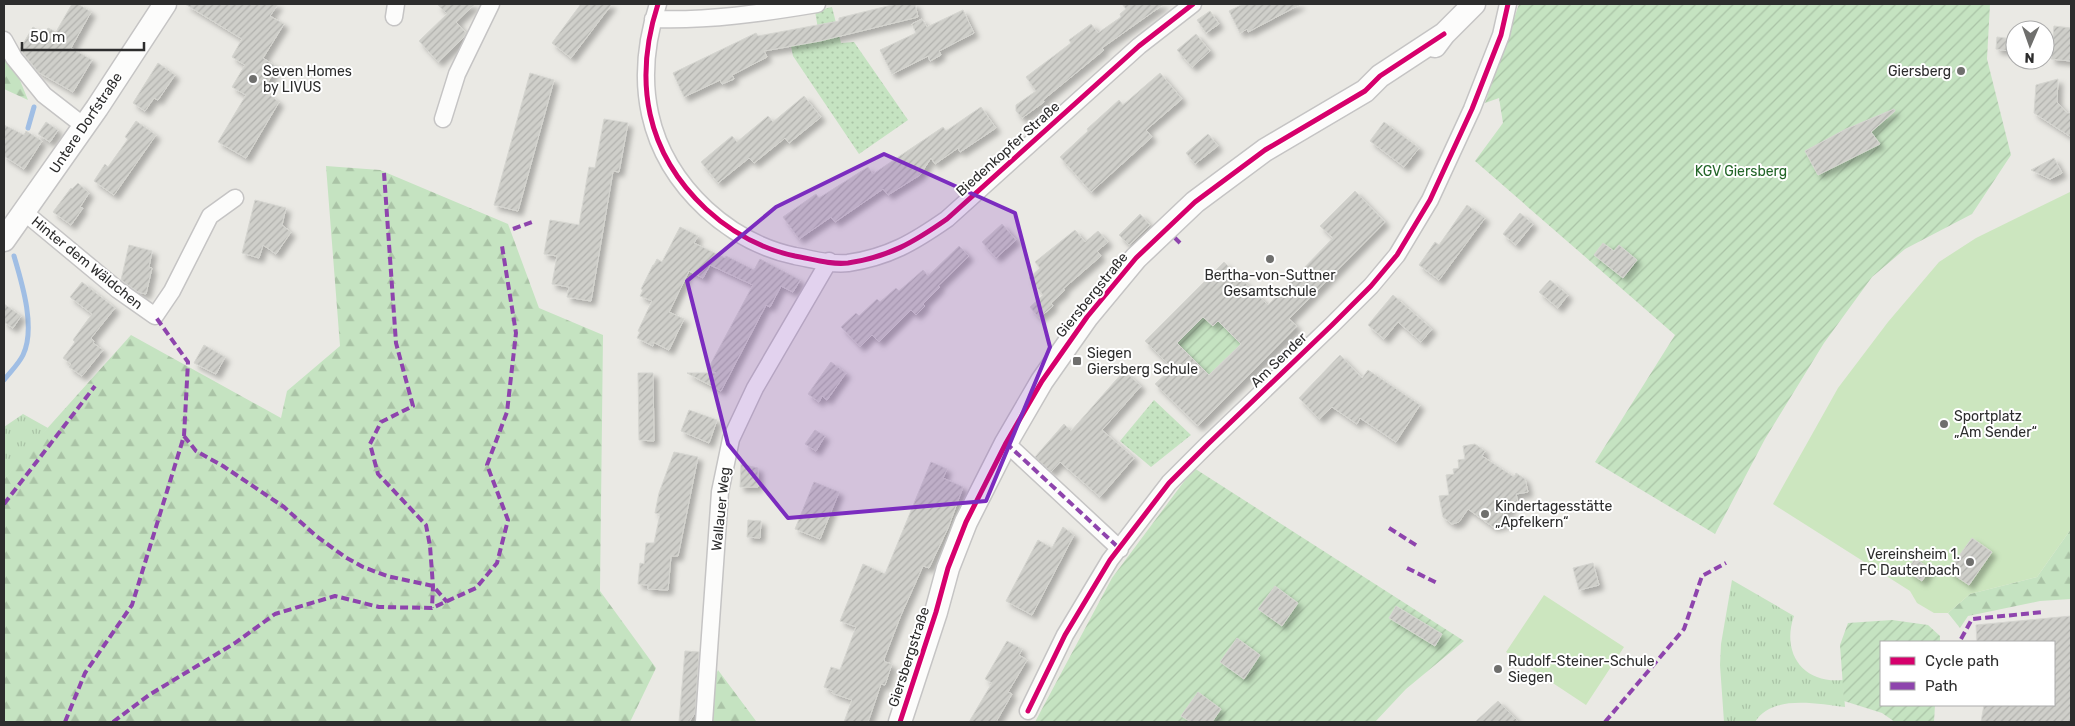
<svg xmlns="http://www.w3.org/2000/svg" width="2075" height="726" viewBox="0 0 2075 726" font-family="Rubik,sans-serif">
<style>
.grass{fill:url(#grass-tufts)}
.forest{fill:url(#forest-firs)}
.park{fill:url(#park-dots)}
.garden{fill:url(#garden-furrows)}
.pitch{fill:#cce6bf}
.lines{fill:none;stroke-linecap:round;stroke-linejoin:round}
.stream{stroke:#a0bee4;stroke-width:5}
.building{fill:url(#building-hatch);stroke:#d5d5d0;fill-rule:evenodd;filter:url(#shadow)}
.street-casing{stroke:#c5c4c4;stroke-width:19}
.secondary-casing{stroke:#c5c4c4;stroke-width:25}
.street{stroke:#fcfcfb;stroke-width:16}
.secondary{stroke:#fcfcfb;stroke-width:22}
.quiet{stroke:#8e44ad;stroke-width:4;stroke-dasharray:8 4;stroke-linecap:butt}
.cycleway-casing{stroke:#fff;stroke-width:8}
.cycleway{stroke:#d6006c;stroke-width:5}
.marked{fill:#7b2cbf;fill-opacity:0.2;stroke:#7b2cbf;stroke-width:4;stroke-linejoin:round}
.poi-dot{fill:#6f6f6d;stroke:#fff;stroke-width:2}
.labels{text-anchor:middle;dominant-baseline:central;stroke-width:4;stroke-linejoin:round;paint-order:stroke}
.poi-label{font-size:14px;fill:#2d2d2d;stroke:#fff;text-anchor:start}
.street-label{font-size:14px;fill:#2d2d2d;stroke:#fff}
.park-label{font-size:14px;fill:#236528;stroke:#fff}
</style>
<defs>
<pattern id="grass-tufts" width="24" height="20" patternUnits="userSpaceOnUse" patternTransform="scale(1.25)"><rect width="24" height="20" fill="#c5e3c1"/><path d="M3 7l-1-3M5 7V3M7 7l1-3M15 17l-1-3M17 17v-4M19 17l1-3" fill="none" stroke="#aac3a6"/></pattern>
<pattern id="forest-firs" width="22" height="20" patternUnits="userSpaceOnUse" patternTransform="scale(1.25)"><rect width="22" height="20" fill="#c5e3c1"/><path d="M5 1l3.5 6h-7zM16 11l3.5 6h-7z" fill="#aac3a6"/></pattern>
<pattern id="park-dots" width="8" height="8" patternUnits="userSpaceOnUse" patternTransform="scale(1.25)"><rect width="8" height="8" fill="#c5e3c1"/><path d="M2 2h.1M6 6h.1" fill="none" stroke="#aac3a6" stroke-width="1.8" stroke-linecap="round"/></pattern>
<pattern id="garden-furrows" width="10" height="10" patternUnits="userSpaceOnUse" patternTransform="scale(1.25)"><rect width="10" height="10" fill="#c5e3c1"/><path d="M-1 1l2-2M0 10L10 0M9 11l2-2" fill="none" stroke="#aac3a6"/></pattern>
<pattern id="building-hatch" width="6" height="6" patternUnits="userSpaceOnUse" patternTransform="scale(1.25)"><rect width="6" height="6" fill="#cfcfca"/><path d="M-1 1l2-2M0 6l6-6M5 7l2-2" fill="none" stroke="#b2b2ae"/></pattern>
<filter id="shadow"><feDropShadow dx="4.5" dy="4.5" stdDeviation="2.5" flood-color="#0004"/></filter>
</defs>
<rect width="100%" height="100%" fill="#eae9e4"/>
<path class="grass" d="M 23,414 L 48,428 L 4,480 L 4,427 Z
M 1732,580 L 1794,616 C 1781,653 1803,684 1843,680 L 1845,707 C 1817,704 1772,694 1755,722 L 1724,722 L 1720,665 L 1721,644 Z"/>
<path class="forest" d="M 4,41 L 28,100 L 4,89 Z
M 326,166 L 380,170 L 508,224 L 539,308 L 603,335 L 600,591 L 656,668 L 630,722 L 4,722 L 4,480 L 26,452 L 131,335 L 281,418 L 287,391 L 340,346 Z
M 2071,529 L 2071,599 L 2040,601 L 1968,616 L 1960,628 L 1948,613 L 1970,594 L 2037,577 Z
M 718,670 L 756,721 L 756,722 L 695,722 Z"/>
<path class="park" d="M 832,7 L 841,43 L 854,42 L 908,120 L 859,154 L 793,56 L 791,46 L 820,41 L 815,11 Z
M 1154,400 L 1191,435 L 1151,467 L 1120,441 Z"/>
<path class="garden" d="M 1519,4 L 1990,4 L 1987,59 L 2011,155 L 1972,214 L 1905,249 L 1872,277 L 1824,343 L 1765,439 L 1715,534 L 1595,462 L 1675,335 L 1475,161 L 1503,123 L 1499,98 L 1485,103 Z
M 1203,317 L 1213,326 L 1218,321 L 1241,344 L 1209,375 L 1177,343 Z
M 1194,468 L 1464,641 L 1406,689 L 1375,722 L 1035,722 L 1112,578 Z
M 1892,620 L 1928,625 L 1940,636 L 1940,642 L 1881,642 L 1881,705 L 1935,705 L 1934,722 L 1895,722 L 1882,713 L 1844,701 L 1840,645 L 1848,623 Z"/>
<path class="pitch" d="M 2070,192 L 2071,194 L 2071,529 L 2037,577 L 1970,594 L 1948,613 L 1934,613 L 1917,603 L 1910,591 L 1773,504 L 1838,388 L 1888,322 L 1939,262 L 1976,238 Z
M 1544,595 L 1624,647 L 1586,705 L 1506,652 Z"/>
<g class="lines">
<path class="stream" d="M 28,128 L 34,107
M 4,380 C 10,372 18,365 23,355 C 36,328 22,283 14,256"/>
</g>
<path class="building" d="M 72,4 L 78,4 L 91,12 L 71,48 L 92,60 L 73,92 L 38,72 L 20,49 L 33,27 L 45,34 L 48,28 L 56,32 Z
M 185,4 L 278,4 L 270,16 L 284,24 L 263,58 L 277,67 L 263,90 L 279,102 L 246,158 L 218,142 L 246,95 L 232,87 L 245,65 L 232,57 L 242,39 Z
M 437,4 L 475,4 L 456,22 L 466,33 L 463,38 L 438,62 L 419,41 L 447,14 Z
M 581,4 L 612,4 L 571,58 L 552,43 Z
M 896,4 L 915,4 L 918,17 L 820,41 L 764,51 L 767,57 L 732,75 L 734,79 L 722,84 L 720,80 L 684,97 L 673,73 L 756,33 L 758,36 L 839,21 L 839,18 Z
M 1122,4 L 1164,4 L 1102,48 L 1104,50 L 1043,100 L 1044,102 L 1022,118 L 1016,111 L 1016,105 L 1036,91 L 1026,77 L 1071,43 L 1069,40 L 1091,24 L 1098,33 L 1121,17 L 1120,14 L 1126,9 Z
M 1243,4 L 1301,4 L 1248,32 L 1247,29 L 1240,33 L 1229,11 Z
M 963,10 L 974,33 L 939,51 L 941,55 L 930,61 L 928,56 L 892,74 L 880,50 L 916,33 L 912,24 L 922,19 L 927,27 Z
M 1210,11 L 1219,24 L 1206,33 L 1197,20 Z
M 2054,26 L 2071,28 L 2071,61 L 2051,59 Z
M 1196,34 L 1210,51 L 1192,67 L 1177,50 Z
M 1997,37 L 2012,39 L 2010,51 L 1996,49 Z
M 158,63 L 175,75 L 158,100 L 154,98 L 145,111 L 133,103 Z
M 530,73 L 554,80 L 518,211 L 494,205 Z
M 1160,73 L 1182,99 L 1146,130 L 1152,137 L 1091,192 L 1060,157 L 1088,131 L 1087,129 L 1119,100 L 1123,105 Z
M 2058,79 L 2057,102 L 2067,113 L 2071,113 L 2071,137 L 2034,113 L 2036,85 Z
M 804,96 L 821,117 L 789,143 L 785,138 L 754,163 L 749,158 L 718,183 L 701,162 L 732,136 L 737,142 L 768,116 L 773,122 Z
M 981,107 L 996,128 L 960,152 L 958,148 L 935,164 L 931,158 L 920,175 L 888,195 L 883,189 L 835,222 L 831,217 L 799,239 L 783,217 L 816,194 L 819,198 L 868,167 L 873,174 L 943,127 L 946,131 Z
M 1894,109 L 1895,111 L 1871,132 L 1880,144 L 1818,175 L 1805,151 L 1846,129 Z
M 604,119 L 628,123 L 619,172 L 613,171 L 591,301 L 567,297 L 569,287 L 552,284 L 557,256 L 544,254 L 550,220 L 579,225 L 589,167 L 595,168 Z
M 136,121 L 156,135 L 114,195 L 94,181 L 105,164 L 108,167 L 128,139 L 125,137 Z
M 46,122 L 58,130 L 50,142 L 38,134 Z
M 1384,122 L 1419,148 L 1404,167 L 1370,141 Z
M 4,125 L 24,135 L 26,131 L 42,141 L 24,169 L 4,156 Z
M 1208,134 L 1218,146 L 1195,164 L 1186,153 Z
M 2054,158 L 2062,173 L 2050,179 L 2031,170 Z
M 78,183 L 89,193 L 80,207 L 83,208 L 71,225 L 53,212 L 71,188 L 72,189 Z
M 1355,191 L 1385,222 L 1289,319 L 1297,326 L 1198,426 L 1155,384 L 1172,368 L 1145,341 L 1224,262 L 1268,305 L 1333,238 L 1320,226 ZM 1203,317 L 1213,326 L 1218,321 L 1241,344 L 1209,375 L 1177,343 Z
M 255,200 L 286,208 L 282,225 L 291,232 L 276,254 L 263,245 L 259,258 L 242,253 Z
M 1467,205 L 1485,218 L 1439,280 L 1419,265 L 1435,242 L 1439,245 Z
M 1520,213 L 1533,224 L 1516,245 L 1503,234 Z
M 1140,214 L 1150,225 L 1129,245 L 1119,235 Z
M 1002,224 L 1016,240 L 996,258 L 982,242 Z
M 680,227 L 698,236 L 694,243 L 725,258 L 726,256 L 754,270 L 760,259 L 800,280 L 793,292 L 781,286 L 770,307 L 766,305 L 721,391 L 687,373 L 716,373 L 708,369 L 753,285 L 710,265 L 703,278 L 689,271 L 669,312 L 684,319 L 669,350 L 653,342 L 653,346 L 637,338 L 640,332 L 638,331 L 652,301 L 640,296 L 643,290 L 641,289 L 653,265 L 654,265 L 657,259 L 662,262 Z
M 1075,230 L 1085,242 L 1098,231 L 1108,242 L 1097,251 L 1101,256 L 1063,289 L 1065,290 L 1051,303 L 1053,306 L 1039,318 L 1030,307 L 1043,295 L 1029,278 L 1040,268 L 1035,262 Z
M 1603,243 L 1614,251 L 1619,245 L 1637,260 L 1623,278 L 1594,255 Z
M 129,245 L 152,251 L 149,267 L 152,268 L 146,294 L 138,292 L 121,280 Z
M 959,246 L 969,256 L 938,286 L 940,287 L 923,304 L 925,306 L 916,315 L 911,310 L 879,342 L 872,335 L 860,347 L 841,327 L 856,313 L 859,316 L 877,299 L 880,302 L 896,288 L 899,291 L 923,270 L 928,276 Z
M 1550,280 L 1568,295 L 1558,308 L 1539,292 Z
M 82,282 L 115,308 L 91,338 L 94,341 L 93,343 L 103,350 L 82,376 L 69,367 L 71,364 L 63,358 L 75,342 L 73,340 L 92,314 L 70,297 Z
M 1393,295 L 1432,329 L 1421,342 L 1398,322 L 1384,339 L 1368,325 Z
M 4,304 L 21,316 L 13,328 L 4,322 Z
M 204,345 L 225,357 L 216,374 L 194,363 Z
M 1340,355 L 1362,378 L 1368,370 L 1420,405 L 1396,442 L 1360,418 L 1357,424 L 1332,407 L 1319,419 L 1299,398 Z
M 831,362 L 846,373 L 827,400 L 822,396 L 819,402 L 808,394 Z
M 1124,371 L 1141,386 L 1102,430 L 1134,458 L 1100,497 L 1060,462 L 1051,472 L 1035,457 L 1064,424 L 1071,431 Z
M 638,373 L 653,373 L 654,441 L 639,440 Z
M 689,410 L 717,420 L 709,443 L 681,431 Z
M 815,430 L 825,436 L 816,451 L 805,444 Z
M 1475,444 L 1485,451 L 1482,456 L 1514,477 L 1516,473 L 1525,479 L 1528,492 L 1516,494 L 1518,502 L 1510,504 L 1511,511 L 1503,512 L 1505,524 L 1493,527 L 1468,509 L 1459,522 L 1452,524 L 1443,517 L 1439,496 L 1449,495 L 1446,475 L 1454,474 L 1453,469 L 1459,468 L 1458,460 L 1465,459 L 1463,446 Z
M 674,452 L 698,457 L 678,556 L 671,556 L 668,590 L 648,589 L 648,585 L 638,584 L 640,563 L 644,564 L 646,543 L 654,543 L 660,514 L 655,513 L 659,493 Z
M 931,462 L 947,469 L 943,478 L 963,487 L 948,528 L 929,568 L 923,566 L 901,615 L 884,659 L 885,662 L 892,664 L 885,685 L 881,684 L 868,722 L 844,722 L 852,700 L 832,693 L 833,691 L 824,687 L 831,667 L 840,670 L 856,627 L 840,621 L 863,564 L 885,574 Z
M 741,464 L 758,468 L 758,487 L 740,487 Z
M 814,482 L 839,492 L 820,539 L 795,529 Z
M 748,520 L 761,521 L 760,538 L 747,537 Z
M 1063,527 L 1074,535 L 1032,615 L 1006,601 L 1038,540 L 1052,548 Z
M 1972,538 L 1992,552 L 1969,585 L 1948,571 Z
M 1915,558 L 1930,569 L 1922,581 L 1907,571 Z
M 1593,563 L 1599,585 L 1579,590 L 1573,568 Z
M 1275,586 L 1298,603 L 1282,626 L 1258,609 Z
M 1396,606 L 1442,634 L 1435,646 L 1389,618 Z
M 2071,616 L 2071,722 L 1981,722 L 1984,705 L 2054,705 L 2054,642 L 1977,642 L 1976,625 Z
M 1237,638 L 1260,655 L 1244,679 L 1220,662 Z
M 1007,641 L 1022,649 L 1019,655 L 1027,660 L 1008,692 L 1012,694 L 996,722 L 969,722 L 992,683 L 985,679 Z
M 685,651 L 699,652 L 695,713 L 689,722 L 679,722 Z
M 1198,692 L 1221,709 L 1212,722 L 1191,722 L 1181,716 Z
M 1498,701 L 1519,722 L 1475,722 Z"/>
<g class="lines">
<defs>
<path id="street" d="M 658,4 C 633,81 646,153 706,209 C 731,232 762,249 795,256 C 812,259 831,265 848,263 C 889,257 914,242 947,219 L 1139,46 L 1193,4
M 394,17 L 396,4
M 653,19 C 709,21 763,13 817,4
M 4,40 L 14,58 L 44,95 L 84,126
M 443,119 L 457,74 L 491,4
M 24,212 L 118,290 L 155,316 L 172,291 L 210,216 L 235,198
M 1006,443 L 1120,549
M 1028,711 L 1065,635 L 1110,560 L 1169,483 L 1208,444 L 1332,325 L 1371,286 L 1397,255 L 1430,200 L 1472,109 L 1501,35 L 1508,4
M 704,722 L 720,492 L 731,439 L 755,388 L 829,261"/>
<path id="secondary" d="M 1435,46 L 1444,34 L 1474,4
M 4,240 L 97,108 L 165,4
M 900,722 L 936,612 L 948,568 L 966,522 L 1006,443 L 1042,381 L 1087,317 L 1136,258 L 1195,202 L 1265,150 L 1365,91 L 1380,76 L 1444,34"/>
</defs>
<use href="#street" class="street-casing"/>
<use href="#secondary" class="secondary-casing"/>
<use href="#street" class="street"/>
<use href="#secondary" class="secondary"/>
<path class="quiet" d="M 384,173 L 396,343 L 413,406 L 381,422 L 370,444 L 378,474 L 426,525 L 430,546 L 433,586 L 432,608
M 513,229 L 532,222
M 1175,238 L 1180,243
M 184,436 L 196,451 L 223,466 L 284,507 L 315,535 L 345,557 L 363,567 L 387,576 L 433,586 L 447,602
M 1006,443 L 1120,549
M 4,504 L 95,386
M 1389,528 L 1419,547
M 1407,568 L 1437,583
M 1961,639 L 1972,619 L 2044,612
M 65,722 L 85,673 L 132,605 L 184,436 L 188,362 L 155,316
M 113,722 L 149,695 L 235,643 L 275,614 L 335,596 L 379,607 L 432,608 L 476,588 L 497,563 L 508,520 L 487,465 L 507,412 L 516,333 L 502,246
M 1605,722 L 1684,629 L 1702,576 L 1726,563"/>
<defs>
<path id="cycleway" d="M 658,4 C 633,81 646,153 706,209 C 731,232 762,249 795,256 C 812,259 831,265 848,263 C 889,257 914,242 947,219 L 1139,46 L 1193,4
M 1028,711 L 1065,635 L 1110,560 L 1169,483 L 1208,444 L 1332,325 L 1371,286 L 1397,255 L 1430,200 L 1472,109 L 1501,35 L 1508,4
M 900,722 L 936,612 L 948,568 L 966,522 L 1006,443 L 1042,381 L 1087,317 L 1136,258 L 1195,202 L 1265,150 L 1365,91 L 1380,76 L 1444,34"/>
</defs>
<use href="#cycleway" class="cycleway-casing"/>
<use href="#cycleway" class="cycleway"/>
</g>
<path class="marked" d="M 884,154 L 1015,213 L 1050,347 L 986,501 L 788,518 L 728,444 L 687,281 L 776,207 Z"/>
<g class="poi-dot">
<circle cx="1961" cy="71" r="5"/>
<circle cx="253" cy="79" r="5"/>
<circle cx="1270" cy="259" r="5"/>
<rect x="1072" y="356" width="10" height="10" rx="2.5"/>
<circle cx="1944" cy="424" r="5"/>
<circle cx="1485" cy="514" r="5"/>
<circle cx="1970" cy="562" r="5"/>
<circle cx="1498" cy="669" r="5"/>
</g>
<g class="labels">
<g class="poi-label">
<text x="263" y="71">Seven Homes<tspan x="263" dy="16">by LIVUS</tspan></text>
<text x="1951" y="71" text-anchor="end">Giersberg</text>
<text x="1270" y="275" text-anchor="middle">Bertha-von-Suttner<tspan x="1270" dy="16">Gesamtschule</tspan></text>
<text x="1087" y="353">Siegen<tspan x="1087" dy="16">Giersberg Schule</tspan></text>
<text x="1954" y="416">Sportplatz<tspan x="1954" dy="16">„Am Sender“</tspan></text>
<text x="1495" y="506">Kindertagesstätte<tspan x="1495" dy="16">„Apfelkern“</tspan></text>
<text x="1960" y="554" text-anchor="end">Vereinsheim 1.<tspan x="1960" dy="16">FC Dautenbach</tspan></text>
<text x="1508" y="661">Rudolf-Steiner-Schule<tspan x="1508" dy="16">Siegen</tspan></text>
</g>
<g class="street-label">
<text transform="translate(86 123) rotate(-56)">Untere Dorfstraße</text>
<text transform="translate(1008 149) rotate(-42)">Biedenkopfer Straße</text>
<text transform="translate(87 263) rotate(39)">Hinter dem Wäldchen</text>
<text transform="translate(1092 295) rotate(-51)">Giersbergstraße</text>
<text transform="translate(1279 360) rotate(-44)">Am Sender</text>
<text transform="translate(721 509) rotate(-84)">Wallauer Weg</text>
<text transform="translate(909 657) rotate(-72)">Giersbergstraße</text>
</g>
<g class="park-label">
<text x="1741" y="171">KGV Giersberg</text>
</g>
</g>
<rect width="2075" height="726" fill="none" stroke="#2d2d2d" stroke-width="10"/>
<rect x="1880" y="641" width="175" height="65" fill="#ffffff" stroke="#ababab"/>
<rect x="1890" y="657" width="25" height="8" fill="#d6006c" stroke="#ababab"/>
<text x="1925" y="666" font-size="15" fill="#2d2d2d">Cycle path</text>
<rect x="1890" y="682" width="25" height="8" fill="#8e44ad" stroke="#ababab"/>
<text x="1925" y="691" font-size="15" fill="#2d2d2d">Path</text>
<g transform="translate(2030 45) rotate(182)"><circle r="24" fill="#ffffff" stroke="#ababab"/>
<path d="M0-4L9 19L0 12L-9 19Z" fill="#6f6f6d"/>
<text y="-8" font-size="14" font-weight="bold" text-anchor="middle" fill="#2d2d2d">N</text>
</g>
<path d="M22 42v8h122v-8" fill="none" stroke="#2d2d2d" stroke-width="2.5"/>
<text x="30" y="42" font-size="15" fill="#2d2d2d" stroke="#ffffff" stroke-width="4" paint-order="stroke">50 m</text>
</svg>
